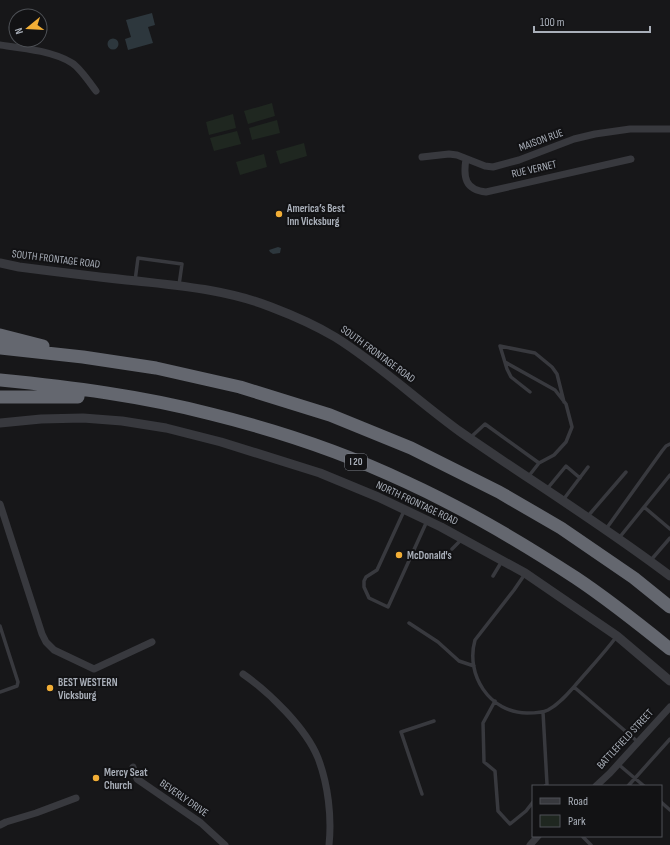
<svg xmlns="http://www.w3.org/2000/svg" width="670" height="845" viewBox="0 0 670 845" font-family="'Sofia Sans Condensed',sans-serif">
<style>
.green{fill:#1f2720}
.water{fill:#2d373d}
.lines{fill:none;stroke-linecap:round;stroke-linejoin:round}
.service{stroke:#38393e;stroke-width:3.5}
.minor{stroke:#38393e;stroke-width:7}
.tertiary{stroke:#38393e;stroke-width:9}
.motorway{stroke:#64676f;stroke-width:13}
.poi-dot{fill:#f2ae36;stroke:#121214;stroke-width:1.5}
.labels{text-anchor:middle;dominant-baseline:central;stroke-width:4;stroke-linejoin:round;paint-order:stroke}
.shield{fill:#121214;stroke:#7c8088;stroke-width:1}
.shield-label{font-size:10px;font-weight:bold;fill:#a9afb9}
.street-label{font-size:11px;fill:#a9afb9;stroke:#121214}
.poi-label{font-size:11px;font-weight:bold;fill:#a9afb9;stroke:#121214;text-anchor:start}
</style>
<rect width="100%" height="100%" fill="#171719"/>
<path class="green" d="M 272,103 L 275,116 L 248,124 L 244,111 Z
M 233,114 L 236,128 L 209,135 L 206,122 Z
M 277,120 L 280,133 L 252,140 L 249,128 Z
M 237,131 L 241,144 L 214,151 L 210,138 Z
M 304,143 L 307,156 L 280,164 L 276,151 Z
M 264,154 L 267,167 L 240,175 L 236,162 Z"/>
<path class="water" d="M 152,13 L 155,25 L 148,27 L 153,43 L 128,50 L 125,39 L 131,37 L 126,20 Z
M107.5 44a5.5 5.5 0 1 1 11 0a5.5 5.5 0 1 1-11 0Z
M 278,247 L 281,248 L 280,253 L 273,254 L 270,252 L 269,250 Z"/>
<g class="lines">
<path class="service" d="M 135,281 L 138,258 L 182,264 L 179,285
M 505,362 L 555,390 L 566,404 L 572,427 L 566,442 L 554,455 L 539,463
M 530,392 L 511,377 L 507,369 L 500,346 L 535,353 L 552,367 L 557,374 L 564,402
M 471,437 L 485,424 L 539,463 L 528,477
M 547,489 L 566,466 L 580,478
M 563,500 L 588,467
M 644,507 L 670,529
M 404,511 L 377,570 L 366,577 L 364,581 L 364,587 L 369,598 L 388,607 L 427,521
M 588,516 L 626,472
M 606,529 L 662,451 L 666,446 L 670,444
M 619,538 L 670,475
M 452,549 L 462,539
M 651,560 L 670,538
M 525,574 L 514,590 L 475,640 C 465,675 490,713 527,713 C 535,713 542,713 548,710 C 561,703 570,691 579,681 C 592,666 605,652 617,636
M 493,576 L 502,561
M 409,623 L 438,642 L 459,661 L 474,666
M 0,626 L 18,682 L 17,686 L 0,692
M 574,687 L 638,742
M 495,701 L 483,723 L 484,762 L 495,771 L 498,811 L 510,824 L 526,811 L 533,802
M 543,712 L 547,784 L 545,786
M 618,764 L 644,786
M 628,786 L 670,739
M 422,794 L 401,732 L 434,721
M 661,802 L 670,810
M 583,836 L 583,837 L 591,845"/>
<path class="minor" d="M 0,45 C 22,48 53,51 72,63 C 80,68 90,83 96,91
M 422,157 L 449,154 L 457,155 L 485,166 L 493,167 L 519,160 L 574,139 L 595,134 L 630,129 L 670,129
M 466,159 C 463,177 465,190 486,192 L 631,159
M 0,504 L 42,634 L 46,642 L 54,650 L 94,669 L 152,642
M 243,674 C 269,692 306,728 318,758 C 328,784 332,817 329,845
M 133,767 L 137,779 L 201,823 L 225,845
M 596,786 L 610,773 L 670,707
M 0,825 L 6,822 L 36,813 L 76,798
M 530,845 L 538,836"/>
<path class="tertiary" d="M 0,263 L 19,267 C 58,272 97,277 137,281 C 182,286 228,290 271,307 C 292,315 315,325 335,337 C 380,365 419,402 462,433 C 531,481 603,525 670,576
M 0,423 L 41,419 L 83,418 L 122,421 L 166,428 L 221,442 L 320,473 L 378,497 L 441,527 L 525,573 L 617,636 L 670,681"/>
<path class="motorway" d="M 0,335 L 43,346
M 0,348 L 83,357 L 156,368 L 240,387 L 330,415 L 411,448 L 499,492 L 561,528 L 634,578 L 670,607
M 0,380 C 71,387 142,396 211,414 C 276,430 345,453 406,482 C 465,509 521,542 576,578 C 609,600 639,624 670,649
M 0,397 L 78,397"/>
</g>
<g class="poi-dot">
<circle cx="279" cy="214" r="4"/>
<circle cx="399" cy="555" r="4"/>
<circle cx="50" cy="688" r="4"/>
<circle cx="96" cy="778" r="4"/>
</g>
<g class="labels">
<rect class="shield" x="345" y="454" width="22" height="16" rx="3"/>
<g class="shield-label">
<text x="356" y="462">I 20</text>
</g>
<g class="street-label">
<text transform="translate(541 140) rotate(-20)">MAISON RUE</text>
<text transform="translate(534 169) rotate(-13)">RUE VERNET</text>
<text transform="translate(56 259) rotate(7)">SOUTH FRONTAGE ROAD</text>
<text transform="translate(378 354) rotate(36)">SOUTH FRONTAGE ROAD</text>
<text transform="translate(417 503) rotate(25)">NORTH FRONTAGE ROAD</text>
<text transform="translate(625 739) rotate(-47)">BATTLEFIELD STREET</text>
<text transform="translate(184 798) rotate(35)">BEVERLY DRIVE</text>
</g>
<g class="poi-label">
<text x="287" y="208">America’s Best<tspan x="287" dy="13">Inn Vicksburg</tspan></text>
<text x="407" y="555">McDonald's</text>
<text x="58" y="682">BEST WESTERN<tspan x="58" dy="13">Vicksburg</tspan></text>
<text x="104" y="772">Mercy Seat<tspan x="104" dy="13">Church</tspan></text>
</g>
</g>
<rect x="532" y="785" width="130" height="52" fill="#121214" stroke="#4e5156"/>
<rect x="540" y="798" width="20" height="6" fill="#38393e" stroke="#4e5156"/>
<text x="568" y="805" font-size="12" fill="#a9afb9">Road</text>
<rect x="540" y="815" width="20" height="12" fill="#1f2720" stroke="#4e5156"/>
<text x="568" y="825" font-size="12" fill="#a9afb9">Park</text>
<g transform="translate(28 28) rotate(252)"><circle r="19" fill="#121214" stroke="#4e5156"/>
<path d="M0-3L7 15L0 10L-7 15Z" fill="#f2ae36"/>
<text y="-6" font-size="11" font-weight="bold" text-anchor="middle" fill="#a9afb9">N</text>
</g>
<path d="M534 26v6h116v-6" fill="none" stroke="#a9afb9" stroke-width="2"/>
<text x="540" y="26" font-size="12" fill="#a9afb9" stroke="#121214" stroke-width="3" paint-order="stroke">100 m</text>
</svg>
